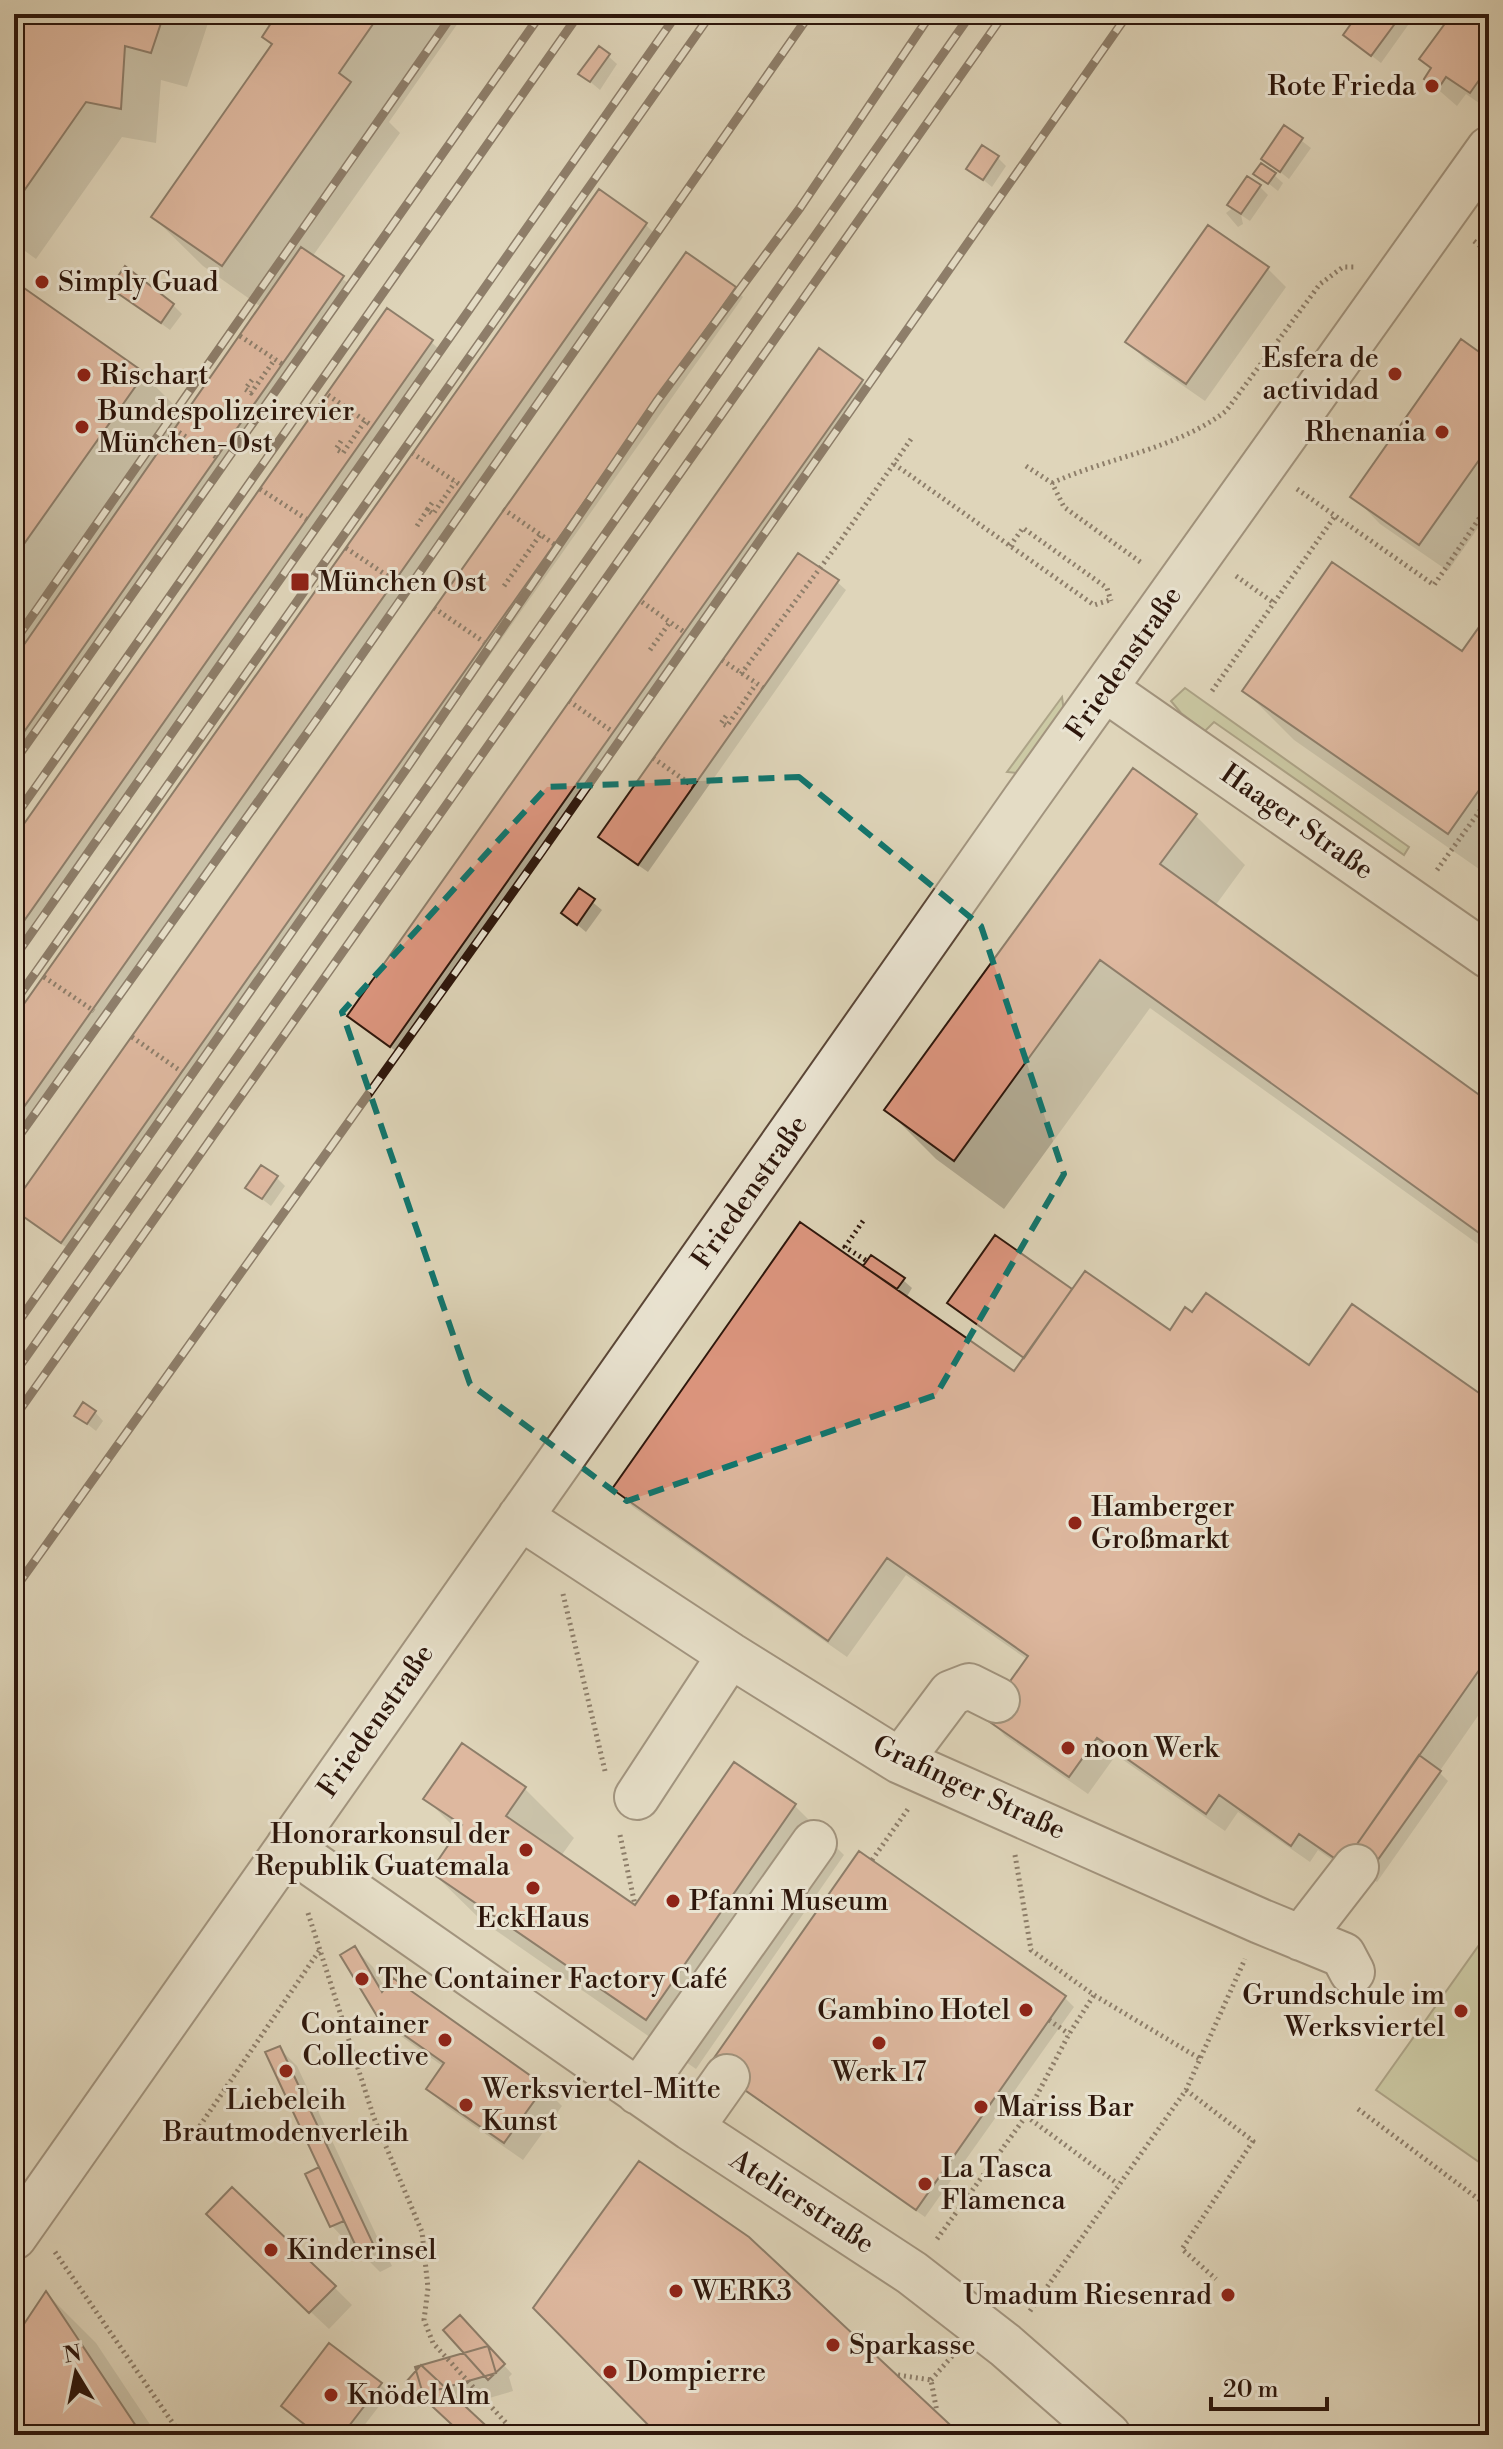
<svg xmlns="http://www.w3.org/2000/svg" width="1503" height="2449" viewBox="0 0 1503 2449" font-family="'Libre Bodoni',serif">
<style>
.green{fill:#b6bc8c;stroke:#72694c;stroke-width:2}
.shadow{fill:#0003}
.building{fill:#dd967f;stroke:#2d160b;stroke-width:2}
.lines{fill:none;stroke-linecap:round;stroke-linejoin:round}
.minor-casing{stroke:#5a4637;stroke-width:48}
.path{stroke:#2d160b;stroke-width:5;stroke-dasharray:2 4;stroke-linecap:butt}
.minor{stroke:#eae4d2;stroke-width:44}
.rail-casing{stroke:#2d160b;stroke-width:9}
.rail{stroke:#eae4d2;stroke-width:6;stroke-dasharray:18;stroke-linecap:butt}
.marked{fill:none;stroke:#0f766e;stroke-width:6;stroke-dasharray:16 10;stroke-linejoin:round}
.poi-dot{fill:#8f2418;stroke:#eae4d2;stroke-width:3}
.labels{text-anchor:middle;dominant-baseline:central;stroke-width:6;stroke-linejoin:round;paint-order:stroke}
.poi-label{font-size:28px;fill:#2d160b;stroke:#eae4d2;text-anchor:start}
.street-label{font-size:28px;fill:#2d160b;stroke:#eae4d2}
</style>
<rect width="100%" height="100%" fill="#dfd6ba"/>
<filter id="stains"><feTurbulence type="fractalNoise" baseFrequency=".0025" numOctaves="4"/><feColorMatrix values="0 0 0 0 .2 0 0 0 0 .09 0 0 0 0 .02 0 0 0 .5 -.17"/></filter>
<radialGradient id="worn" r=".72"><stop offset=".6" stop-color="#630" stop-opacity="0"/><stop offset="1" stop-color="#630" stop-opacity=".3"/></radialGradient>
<path class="green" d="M 1185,688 L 1409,847 L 1404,855 L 1214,722 L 1205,731 L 1181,713 L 1171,701 Z
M 1062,697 L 1064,712 L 1017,773 L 1007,772 Z
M 1489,1931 L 1489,2169 L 1376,2090 Z"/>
<path class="shadow" d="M 14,14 L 211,14 L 187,87 L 161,80 L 156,143 L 122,137 L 36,259 L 14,243 Z
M 280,14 L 448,14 L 458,23 L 389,122 L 400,133 L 312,257 L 352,286 L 14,766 L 14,284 L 143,374 L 185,416 L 261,307 L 203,266 L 153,217 L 273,46 L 264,36 Z
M 1361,14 L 1416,14 L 1381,63 L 1345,35 Z
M 1454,14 L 1489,14 L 1489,110 L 1466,94 L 1457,106 L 1426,79 L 1433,70 L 1422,59 Z
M 608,56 L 617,64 L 600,90 L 581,74 Z
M 1285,128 L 1311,148 L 1289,179 L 1264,159 Z
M 998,158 L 1006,166 L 992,187 L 969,168 Z
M 1256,174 L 1274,175 L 1283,183 L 1278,191 Z
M 1260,187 L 1268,195 L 1250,221 L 1241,215 L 1243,224 L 1238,227 L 1226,213 Z
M 646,225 L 654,233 L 14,1141 L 14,1022 Z
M 1209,227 L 1268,269 L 1286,287 L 1205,401 L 1146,360 L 1128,342 Z
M 113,288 L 173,305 L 182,314 L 170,330 Z
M 734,288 L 743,297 L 70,1250 L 22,1216 L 14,1206 Z
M 431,342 L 440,350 L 14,955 L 14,842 Z
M 1489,361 L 1489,512 L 1448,571 L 1380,524 L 1353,496 Z
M 861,381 L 870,390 L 400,1054 L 358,1024 L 350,1016 Z
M 837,582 L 846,590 L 648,872 L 609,845 L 601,837 Z
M 1489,616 L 1489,876 L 1294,740 L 1244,690 L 1462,654 Z
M 1195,815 L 1245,865 L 1215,906 L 1489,1104 L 1489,1252 L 1150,1008 L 1004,1209 L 936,1159 L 887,1110 Z
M 579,891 L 602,910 L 586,932 L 563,913 Z
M 276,1177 L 285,1186 L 271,1206 L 248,1188 Z
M 996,1238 L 1073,1292 L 1170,1333 L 1309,1368 L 1489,1402 L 1489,1700 L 1439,1772 L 1448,1781 L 1377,1882 L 1366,1875 L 1362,1881 L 1318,1850 L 1310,1862 L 1238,1812 L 1225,1831 L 1116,1755 L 1088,1794 L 1005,1736 L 987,1717 L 1028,1660 L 906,1575 L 847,1657 L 633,1507 L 614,1489 L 872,1271 L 903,1280 L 912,1288 L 906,1298 L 1015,1374 L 1026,1359 L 950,1303 Z
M 95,1412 L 103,1421 L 96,1431 L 77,1416 Z
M 524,1788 L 574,1838 L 561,1856 L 636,1907 L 795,1806 L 844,1855 L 696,2069 L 482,1921 L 432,1872 L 460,1833 L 426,1799 Z
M 859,1854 L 1065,1998 L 1074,2007 L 925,2217 L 720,2073 Z
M 355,1949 L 373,1967 L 386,1990 L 543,2087 L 562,2106 L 523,2160 L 447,2107 L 429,2089 L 444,2067 L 398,2034 L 378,2015 Z
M 279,2048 L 297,2066 L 380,2243 L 367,2250 L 367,2254 L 382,2246 L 392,2266 L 380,2272 L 362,2254 L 356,2242 L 350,2245 L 332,2226 L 308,2175 L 322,2168 Z
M 227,2233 L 334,2287 L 352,2305 L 329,2329 Z
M 47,2294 L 96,2343 L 157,2435 L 14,2435 L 14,2342 Z
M 468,2354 L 498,2359 L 512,2374 L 509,2377 L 513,2391 L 462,2406 L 493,2435 L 464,2435 L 427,2400 Z
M 380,2384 L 389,2393 L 357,2435 L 319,2435 L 283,2406 Z"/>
<path class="building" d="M 14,14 L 164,14 L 151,53 L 125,46 L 121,109 L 86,102 L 14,205 Z
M 277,14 L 380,14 L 339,73 L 351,82 L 222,266 L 151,217 L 272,44 L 262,37 Z
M 1358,14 L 1402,14 L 1371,56 L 1343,35 Z
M 1452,14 L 1489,14 L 1489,66 L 1470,93 L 1446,77 L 1438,89 L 1424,79 L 1431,68 L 1419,59 Z
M 599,46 L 610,54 L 590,82 L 578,74 Z
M 1284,125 L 1303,138 L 1280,172 L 1261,159 Z
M 982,145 L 999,156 L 983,180 L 966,169 Z
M 1261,163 L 1276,173 L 1268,184 L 1253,174 Z
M 1247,176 L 1261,185 L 1241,214 L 1227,205 Z
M 599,189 L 647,223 L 14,1121 L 14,1018 Z
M 1208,225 L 1269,267 L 1186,384 L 1125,342 Z
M 301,247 L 344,276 L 14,746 L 14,659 Z
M 686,252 L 736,287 L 61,1243 L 14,1210 L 14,1203 Z
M 125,266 L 174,304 L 161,323 L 110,288 Z
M 14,281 L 145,373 L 14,558 Z
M 387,308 L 433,340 L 14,935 L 14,838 Z
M 1461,339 L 1489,359 L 1489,446 L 1419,545 L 1350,497 Z
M 819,348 L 863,380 L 390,1047 L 347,1016 Z
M 798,553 L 839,580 L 638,865 L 598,837 Z
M 1332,562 L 1462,651 L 1489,613 L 1489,776 L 1448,834 L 1242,691 Z
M 1133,768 L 1197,814 L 1160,864 L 1489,1102 L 1489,1240 L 1100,960 L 954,1161 L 884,1110 Z
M 579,888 L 595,899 L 577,925 L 561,913 Z
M 261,1165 L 278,1176 L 262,1199 L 245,1188 Z
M 800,1222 L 1014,1371 L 1085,1271 L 1170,1330 L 1185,1307 L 1192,1312 L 1206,1293 L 1309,1365 L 1352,1304 L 1489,1400 L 1489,1656 L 1343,1864 L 1299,1834 L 1291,1846 L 1219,1795 L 1206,1814 L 1097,1738 L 1069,1777 L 984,1718 L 1028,1656 L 887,1558 L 828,1641 L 612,1489 Z
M 995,1235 L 1072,1289 L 1024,1358 L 947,1303 Z
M 871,1255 L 905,1278 L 897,1289 L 863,1266 Z
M 83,1402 L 96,1411 L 87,1424 L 74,1416 Z
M 462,1743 L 526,1787 L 506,1816 L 635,1905 L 734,1762 L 796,1804 L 646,2020 L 430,1872 L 462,1825 L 423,1799 Z
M 1419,1755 L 1441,1771 L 1367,1875 L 1346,1860 Z
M 859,1851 L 1066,1996 L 916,2210 L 709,2065 Z
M 355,1946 L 382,1992 L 393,1978 L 545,2086 L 504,2143 L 426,2089 L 444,2063 L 377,2016 L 340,1955 Z
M 280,2046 L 375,2248 L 360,2255 L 265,2052 Z
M 639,2161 L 749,2237 L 961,2435 L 658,2435 L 533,2308 Z
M 319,2167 L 344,2221 L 330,2227 L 305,2174 Z
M 232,2187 L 336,2286 L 309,2313 L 206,2214 Z
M 46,2291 L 142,2435 L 14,2435 L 14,2339 Z
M 460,2315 L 505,2364 L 488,2380 L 443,2330 Z
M 329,2343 L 382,2383 L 342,2435 L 318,2435 L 281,2406 Z
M 488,2346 L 496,2373 L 423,2394 L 415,2367 Z
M 421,2365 L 496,2435 L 463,2435 L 406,2382 Z"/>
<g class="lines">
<defs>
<path id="minor" d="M 1105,689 L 1489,956
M 520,1517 L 730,1655 L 900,1761 L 1260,1921 L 1343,1955 L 1352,1972
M 900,1761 L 951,1693 L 969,1686 L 997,1700
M 637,1797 L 730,1655
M 288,1847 L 691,2128 L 912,2273 L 1005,2345 L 1108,2435
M 1301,1938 L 1356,1867
M 638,2092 L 814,1843
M 691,2128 L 727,2077
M 14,2237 L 1024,801 L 1489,149"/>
</defs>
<use href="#minor" class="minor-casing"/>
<path class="path" d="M 1474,241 L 1489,253
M 240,336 L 282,364
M 252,380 L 245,389 L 251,393 L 275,359
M 328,395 L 371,425
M 174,429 L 216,457
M 341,441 L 336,449 L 343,453 L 365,421
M 412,453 L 462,486
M 894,464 L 1094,605 L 1110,600
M 1026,466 L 1052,483 L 1064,507 L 1143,564
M 1052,483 C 1109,457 1177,449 1226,411 L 1320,284 L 1343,267 L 1354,267
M 260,489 L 308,520
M 1297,489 L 1434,585 L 1489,504
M 432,503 L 427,510 L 433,514 L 455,482
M 503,509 L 554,544
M 417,526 L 429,507
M 1010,546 L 1023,528 L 1107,588 L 1111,601
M 346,548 L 395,581
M 1236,576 L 1274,603
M 504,586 L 540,535
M 642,602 L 684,632
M 434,608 L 484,642
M 650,650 L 670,622
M 722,660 L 765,689
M 741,674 L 838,544 L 911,439
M 1212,691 L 1335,516
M 569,701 L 613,732
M 726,716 L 721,723 L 727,726 L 756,684
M 653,758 L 693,786
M 1437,870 L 1489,798
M 44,977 L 94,1011
M 132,1037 L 182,1072
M 863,1221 L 845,1247 L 867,1261
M 563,1594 L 605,1771
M 620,1835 L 635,1905
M 1015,1855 L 1031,1950 L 1094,1995 L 1202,2060
M 872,1860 L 908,1809
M 308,1913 L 374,2118 L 422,2232 L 428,2288 L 424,2320 L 433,2343 L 517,2435
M 1049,2020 L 1069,2034
M 1186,2090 L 1253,2141 L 1182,2249 L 1216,2279
M 1358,2109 L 1489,2207
M 1026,2116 L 1118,2184
M 193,2136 L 319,1951
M 937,2239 L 1026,2116 L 1069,2034 L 1094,1995
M 55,2252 L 181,2435
M 1030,2311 L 1186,2090 L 1245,1959
M 898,2375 L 931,2380 L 937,2412
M 931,2380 L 954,2354"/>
<use href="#minor" class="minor"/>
<defs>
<path id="rail" d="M 14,642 L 453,14
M 14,762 L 541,14
M 14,818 L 579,14
M 14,958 L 677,14
M 14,1003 L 711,14
M 14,1143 L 322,712 L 810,14
M 14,1328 L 407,768 L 657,401 L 800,208 L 931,14
M 14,1374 L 971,14
M 14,1418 L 1004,14
M 14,1590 L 538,857 L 1128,14"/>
</defs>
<use href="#rail" class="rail-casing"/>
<use href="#rail" class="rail"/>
</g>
<path d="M0 0H1503V2449H0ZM 799,777 L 981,926 L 1064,1174 L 936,1395 L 627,1501 L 470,1384 L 342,1012 L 547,787 Z" fill="#dfd6ba" fill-opacity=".55" fill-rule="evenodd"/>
<path class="marked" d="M 799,777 L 981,926 L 1064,1174 L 936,1395 L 627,1501 L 470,1384 L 342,1012 L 547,787 Z"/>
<g class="poi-dot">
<circle cx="1432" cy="86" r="8"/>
<circle cx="42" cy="282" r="8"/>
<circle cx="1395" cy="374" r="8"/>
<circle cx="84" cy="375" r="8"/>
<circle cx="82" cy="427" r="8"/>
<circle cx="1442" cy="432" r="8"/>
<rect x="290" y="572" width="20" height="20" rx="4"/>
<circle cx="1075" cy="1523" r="8"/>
<circle cx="1068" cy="1748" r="8"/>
<circle cx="526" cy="1850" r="8"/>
<circle cx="533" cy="1888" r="8"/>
<circle cx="673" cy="1901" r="8"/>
<circle cx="362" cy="1979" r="8"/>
<circle cx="1026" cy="2010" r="8"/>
<circle cx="1461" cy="2011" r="8"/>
<circle cx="445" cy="2040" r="8"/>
<circle cx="879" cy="2043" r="8"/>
<circle cx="286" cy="2071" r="8"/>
<circle cx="466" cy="2105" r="8"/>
<circle cx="981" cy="2107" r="8"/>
<circle cx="925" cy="2184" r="8"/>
<circle cx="271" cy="2250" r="8"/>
<circle cx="676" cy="2291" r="8"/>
<circle cx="1228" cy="2295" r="8"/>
<circle cx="833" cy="2345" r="8"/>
<circle cx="610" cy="2372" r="8"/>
<circle cx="331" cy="2395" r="8"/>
</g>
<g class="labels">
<g class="poi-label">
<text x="1416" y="86" text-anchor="end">Rote Frieda</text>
<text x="58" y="282">Simply Guad</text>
<text x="1379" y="358" text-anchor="end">Esfera de<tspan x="1379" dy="32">actividad</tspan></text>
<text x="100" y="375">Rischart</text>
<text x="98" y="411">Bundespolizeirevier<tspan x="98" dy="32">München-Ost</tspan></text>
<text x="1426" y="432" text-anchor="end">Rhenania</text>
<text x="318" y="582">München Ost</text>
<text x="1091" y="1507">Hamberger<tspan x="1091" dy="32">Großmarkt</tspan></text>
<text x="1084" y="1748">noon Werk</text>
<text x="510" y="1834" text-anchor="end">Honorarkonsul der<tspan x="510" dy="32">Republik Guatemala</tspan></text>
<text x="689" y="1901">Pfanni Museum</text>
<text x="533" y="1918" text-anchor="middle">EckHaus</text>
<text x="378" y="1979">The Container Factory Café</text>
<text x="1445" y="1995" text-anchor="end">Grundschule im<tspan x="1445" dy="32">Werksviertel</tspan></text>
<text x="1010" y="2010" text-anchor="end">Gambino Hotel</text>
<text x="429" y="2024" text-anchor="end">Container<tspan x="429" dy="32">Collective</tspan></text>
<text x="879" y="2072" text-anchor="middle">Werk 17</text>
<text x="482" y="2089">Werksviertel-Mitte<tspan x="482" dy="32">Kunst</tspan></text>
<text x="286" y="2100" text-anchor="middle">Liebeleih<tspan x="286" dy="32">Brautmodenverleih</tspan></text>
<text x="997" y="2107">Mariss Bar</text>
<text x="941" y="2168">La Tasca<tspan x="941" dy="32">Flamenca</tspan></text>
<text x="287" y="2250">Kinderinsel</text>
<text x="692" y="2291">WERK3</text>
<text x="1212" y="2295" text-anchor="end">Umadum Riesenrad</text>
<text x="849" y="2345">Sparkasse</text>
<text x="626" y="2372">Dompierre</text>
<text x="347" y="2395">KnödelAlm</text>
</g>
<g class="street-label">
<text transform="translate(1124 663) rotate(-55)">Friedenstraße</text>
<text transform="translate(1297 822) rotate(35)">Haager Straße</text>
<text transform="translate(750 1192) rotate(-55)">Friedenstraße</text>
<text transform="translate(376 1721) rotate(-55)">Friedenstraße</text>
<text transform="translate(969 1788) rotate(25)">Grafinger Straße</text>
<text transform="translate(802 2202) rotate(33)">Atelierstraße</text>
</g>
</g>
<rect width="1503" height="2449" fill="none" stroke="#dfd6ba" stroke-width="48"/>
<rect x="16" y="16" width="1471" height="2417" fill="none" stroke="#2d160b" stroke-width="4"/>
<rect x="24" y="24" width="1455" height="2401" fill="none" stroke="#2d160b" stroke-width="2"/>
<g transform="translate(76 2373) rotate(350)" stroke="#eae4d2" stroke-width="6" paint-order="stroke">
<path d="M0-6L14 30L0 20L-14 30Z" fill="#2d160b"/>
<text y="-12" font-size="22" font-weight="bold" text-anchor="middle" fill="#2d160b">N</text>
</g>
<path d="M1211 2397v12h116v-12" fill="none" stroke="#2d160b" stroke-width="4"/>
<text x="1223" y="2397" font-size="24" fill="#2d160b" stroke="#eae4d2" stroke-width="6" paint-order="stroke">20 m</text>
<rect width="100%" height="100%" filter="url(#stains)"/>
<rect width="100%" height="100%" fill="url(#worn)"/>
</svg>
